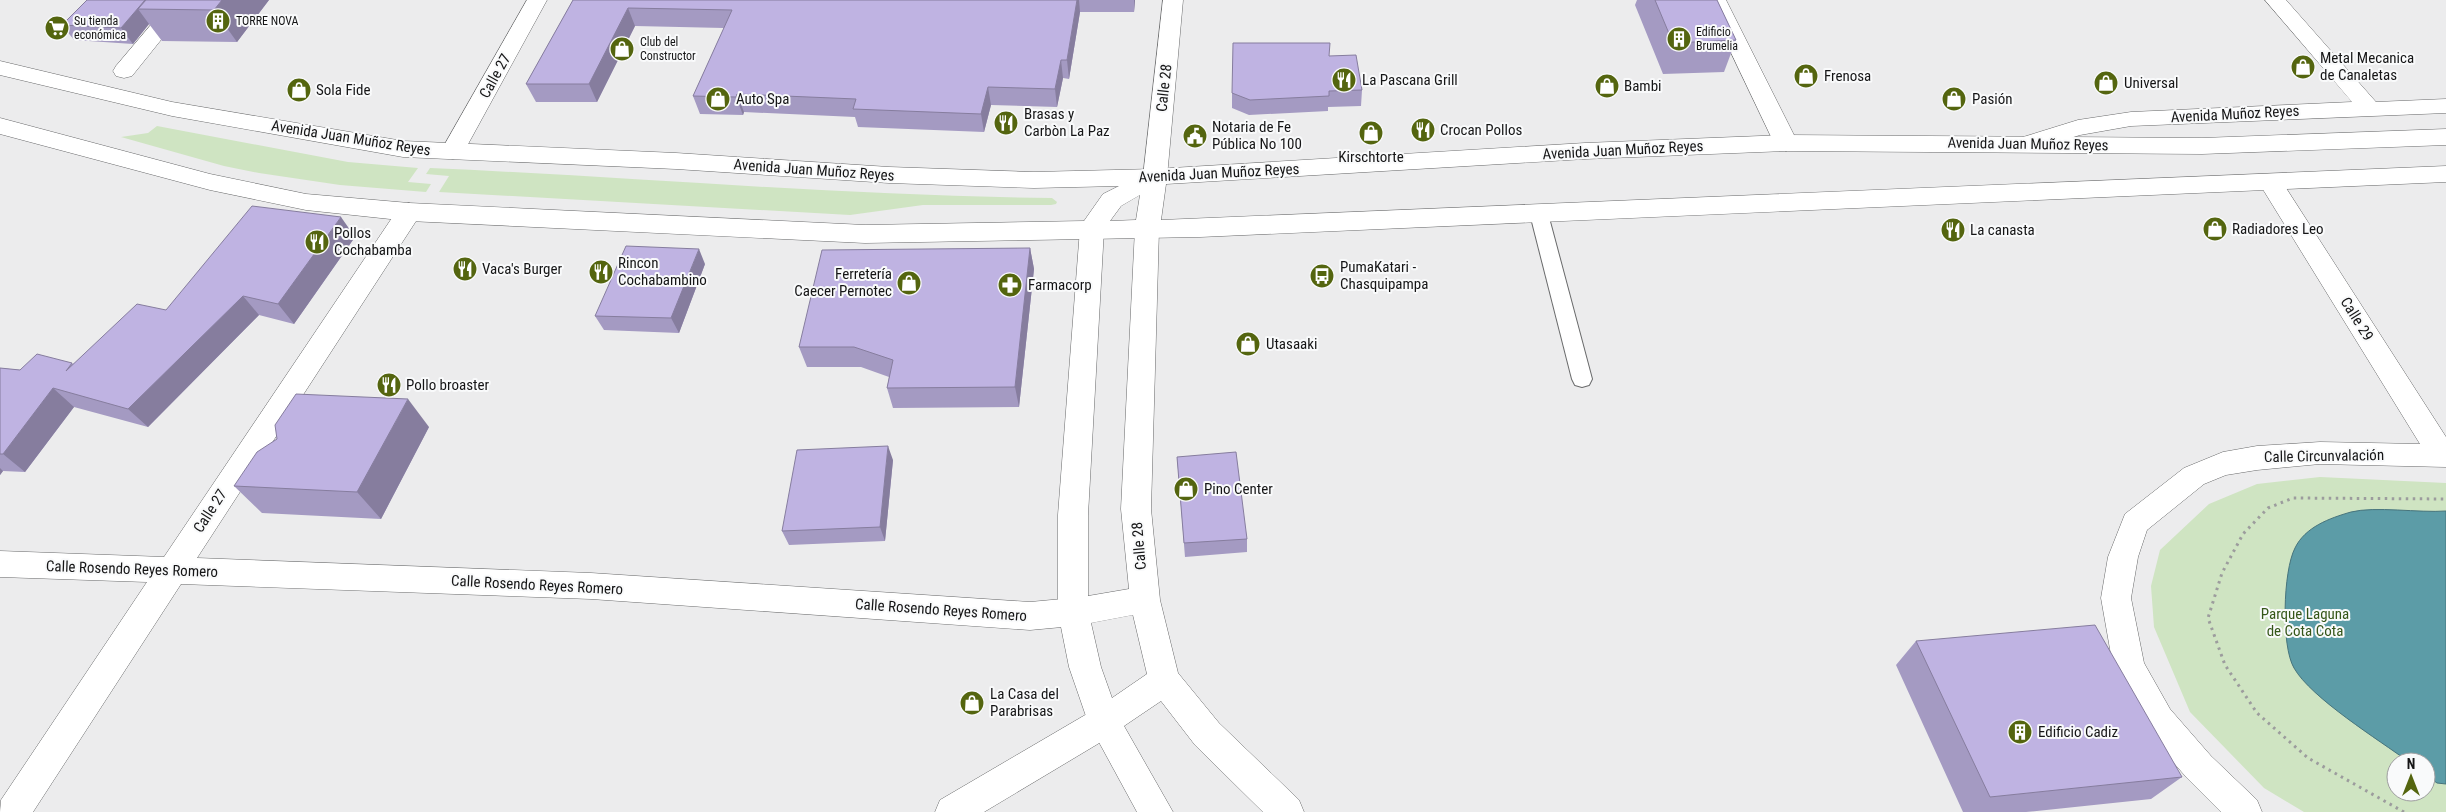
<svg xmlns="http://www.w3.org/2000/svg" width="2446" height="812" viewBox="0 0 2446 812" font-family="'Roboto Condensed',sans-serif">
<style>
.green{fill:#cfe4c2;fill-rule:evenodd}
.water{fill:#5c9ca7;stroke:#47747c}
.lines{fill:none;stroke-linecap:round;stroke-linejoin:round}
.lane-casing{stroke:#696a6b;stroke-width:2}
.street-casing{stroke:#696a6b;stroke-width:1}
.secondary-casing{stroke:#696a6b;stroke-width:1}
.primary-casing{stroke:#696a6b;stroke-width:1}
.path{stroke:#9c9c9d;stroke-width:3;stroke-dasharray:2.5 4.5;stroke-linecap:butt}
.lane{fill:#fff;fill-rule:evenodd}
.street{fill:#fff;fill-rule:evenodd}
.secondary{fill:#fff;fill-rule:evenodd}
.primary{fill:#fff;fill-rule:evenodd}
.wall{fill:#a49ac2}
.shaded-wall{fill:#867d9e}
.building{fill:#bfb3e2;stroke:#867d9e}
.labels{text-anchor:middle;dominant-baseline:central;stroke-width:4;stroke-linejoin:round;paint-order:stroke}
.far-poi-label{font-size:12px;fill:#151516;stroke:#f9fafb;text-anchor:start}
.poi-label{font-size:15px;fill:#151516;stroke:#f9fafb;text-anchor:start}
.street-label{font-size:15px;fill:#151516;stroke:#f9fafb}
.park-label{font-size:15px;fill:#355619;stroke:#f9fafb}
</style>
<rect width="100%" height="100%" fill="#ececed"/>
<path class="green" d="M 157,126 L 348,162 L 418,168 L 408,182 L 431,184 L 426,192 L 340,185 L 259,173 L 224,166 L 121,137 L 148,133 Z
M 430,168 C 638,177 845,196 1052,198 L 1057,202 L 1056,204 L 1051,205 L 923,205 L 850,215 L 439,192 L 449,176 L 426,174 Z
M 2320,477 L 2446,483 L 2446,812 L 2304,812 L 2264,788 L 2190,712 L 2154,627 L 2151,586 L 2160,550 L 2209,504 L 2257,484 ZM 2396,762 L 2426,762 L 2426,792 L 2396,792 Z"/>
<path class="water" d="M 2446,511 L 2446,784 L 2437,783 L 2426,775 L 2426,762 L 2409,762 C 2379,740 2311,698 2294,668 C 2281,646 2283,571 2295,548 C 2305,527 2330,518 2351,512 C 2375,506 2419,513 2446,511 Z"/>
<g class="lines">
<defs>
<path id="lane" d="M 1539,207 L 1546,209 L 1548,214 L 1592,379 L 1589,385 L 1582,387 L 1575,385 L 1572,379 L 1530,214 L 1532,209 Z"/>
<path id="street" d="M 172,0 L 193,0 L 132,76 L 124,78 L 116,76 L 113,71 L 116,66 Z
M 527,0 L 547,0 L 461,157 L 453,159 L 445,157 L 441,151 Z
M 1163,0 L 1183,0 L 1167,177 L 1163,183 L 1155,185 L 1147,183 L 1143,177 Z
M 1706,0 L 1726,0 L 1798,143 L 1794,148 L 1786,151 L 1778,148 L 1774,143 Z
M 2265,0 L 2286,0 L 2376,102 L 2446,99 L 2446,113 L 2131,126 L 2080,135 L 2028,151 L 2020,148 L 2016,143 L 2020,138 L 2078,120 L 2131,112 L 2352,102 Z
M 2271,175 L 2279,177 L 2446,437 L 2446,467 L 2320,464 L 2257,470 L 2226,475 L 2204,484 L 2147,530 L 2138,557 L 2131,598 L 2144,663 L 2170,709 L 2211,756 L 2257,800 L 2262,812 L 2221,812 L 2187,778 L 2146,731 L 2113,666 L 2101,598 L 2108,557 L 2125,514 L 2184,468 L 2223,452 L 2257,446 L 2320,442 L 2420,444 L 2259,183 L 2263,177 Z
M 409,203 L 418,206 L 421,212 L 418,218 L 197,558 L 591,573 L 1030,602 L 1073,598 L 1084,602 L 1088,612 L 1084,622 L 1073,626 L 1030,630 L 591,599 L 181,584 L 33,812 L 0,812 L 1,800 L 147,582 L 0,577 L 0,551 L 164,557 L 400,206 Z
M 1104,707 L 1116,711 L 1120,722 L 1116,733 L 984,812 L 935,812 L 940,800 L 1092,711 Z"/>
<path id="secondary" d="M 1092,220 L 1101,223 L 1104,229 L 1088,515 L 1088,596 L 1129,589 L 1121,509 L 1135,229 L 1138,223 L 1147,220 L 1156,223 L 1159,229 L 1151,509 L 1160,600 L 1178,673 L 1219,723 L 1299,800 L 1304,812 L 1263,812 L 1195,745 L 1161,701 L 1124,726 L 1173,812 L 1137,812 L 1088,722 L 1069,667 L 1058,612 L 1058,515 L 1080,229 L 1083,223 ZM 1133,615 L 1147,674 L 1112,698 L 1101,667 L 1091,623 Z"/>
<path id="primary" d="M 0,61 L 172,102 L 403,141 L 676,153 L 889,167 L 1034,172 L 1155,169 L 1585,143 L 1786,135 L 2202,138 L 2446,129 L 2446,145 L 2202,154 L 1786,151 L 1585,159 L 1166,184 L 1161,220 L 2446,166 L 2446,182 L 1200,237 L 865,243 L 409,221 L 306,210 L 210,190 L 0,134 L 0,118 L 210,174 L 306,194 L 409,203 L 865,225 L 1084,221 L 1103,194 L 1119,186 L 1034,188 L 889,183 L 676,169 L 403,157 L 172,116 L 0,75 ZM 1140,195 L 1136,220 L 1110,221 L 1121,206 Z"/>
</defs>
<use href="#lane" class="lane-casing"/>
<use href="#street" class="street-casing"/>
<use href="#secondary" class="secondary-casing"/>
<use href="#primary" class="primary-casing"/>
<path class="path" d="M 2404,812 L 2308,758 L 2257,713 L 2225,665 L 2208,618 L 2222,573 L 2243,534 L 2268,508 L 2293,498 L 2446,499"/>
<use href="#lane" class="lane"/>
<use href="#street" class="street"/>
<use href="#secondary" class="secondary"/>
<use href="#primary" class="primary"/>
</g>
<path class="wall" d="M 87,0 L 269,0 L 237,42 L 162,41 L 149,24 L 133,44 L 74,40 L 62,25 Z
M 573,0 L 1135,0 L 1134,12 L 1080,12 L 1069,79 L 1063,78 L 1057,107 L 991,105 L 984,132 L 858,127 L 855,117 L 744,112 L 743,115 L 700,114 L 693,96 L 724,28 L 635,26 L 597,102 L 536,102 L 526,84 Z
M 1637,0 L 1717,0 L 1736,40 L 1724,72 L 1663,74 L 1635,5 Z
M 1329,56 L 1362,90 L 1361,106 L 1328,107 L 1328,111 L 1249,115 L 1232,108 L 1232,93 Z
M 355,237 L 294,324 L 259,315 L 148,427 L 74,407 L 25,472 L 3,471 L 0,475 L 0,368 L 20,370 L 72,363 L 73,364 L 166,310 Z
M 1030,248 L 1034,269 L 1019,407 L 893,408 L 887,388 L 889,377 L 861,367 L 807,367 L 799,347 Z
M 705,264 L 679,333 L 604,330 L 595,316 Z
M 429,427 L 381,519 L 262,513 L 234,486 L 277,439 Z
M 1177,457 L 1247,539 L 1247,552 L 1185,557 Z
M 893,460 L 885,541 L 789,545 L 782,531 Z
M 1916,641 L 2182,777 L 2151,799 L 2026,812 L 1963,812 L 1896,665 Z"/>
<path class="shaded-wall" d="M 145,0 L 138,9 L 149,24 L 133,44 L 121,28 Z
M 222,0 L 269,0 L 237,42 L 214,10 Z
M 1077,0 L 1079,0 L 1080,12 L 1069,79 L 1067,60 Z
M 1134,0 L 1135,0 L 1134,12 Z
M 628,8 L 635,26 L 597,102 L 589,84 Z
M 1061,60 L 1063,78 L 1057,107 L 1055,89 Z
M 988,87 L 991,105 L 984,132 L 981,114 Z
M 737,94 L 744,112 L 743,115 L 736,97 Z
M 341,217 L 355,237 L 294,324 L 278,304 Z
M 1030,248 L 1034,269 L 1019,407 L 1015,387 Z
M 699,249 L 705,264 L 679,333 L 671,318 Z
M 243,296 L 259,315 L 148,427 L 128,409 Z
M 53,388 L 74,407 L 25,472 L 3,454 Z
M 408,399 L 429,427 L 381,519 L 357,492 Z
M 888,446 L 893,460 L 885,541 L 880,527 Z
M 0,468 L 3,471 L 0,475 Z"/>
<path class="building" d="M 87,0 L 145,0 L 121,28 L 62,25 Z
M 146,0 L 222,0 L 214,10 L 138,9 Z
M 573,0 L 1077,0 L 1067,60 L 1061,60 L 1055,89 L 988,87 L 981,114 L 853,109 L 856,99 L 737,94 L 736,97 L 693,96 L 732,10 L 628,8 L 589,84 L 526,84 Z
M 1655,0 L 1717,0 L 1736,40 L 1673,43 Z
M 1233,43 L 1330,43 L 1329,56 L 1356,55 L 1362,90 L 1329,91 L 1329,96 L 1250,100 L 1232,93 Z
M 252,206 L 341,217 L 278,304 L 243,296 L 128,409 L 53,388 L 3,454 L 0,454 L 0,368 L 20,370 L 37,354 L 72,363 L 66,371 L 137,304 L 166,310 Z
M 626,246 L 699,249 L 671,318 L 595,316 Z
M 1030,248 L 1015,387 L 887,388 L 893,360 L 854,347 L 799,347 L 822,250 Z
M 296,394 L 408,399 L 357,492 L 234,486 L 257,452 L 277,439 L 275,425 Z
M 888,446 L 880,527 L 782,531 L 797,450 Z
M 1236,452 L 1247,539 L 1184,543 L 1177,457 Z
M 2095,625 L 2182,777 L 1990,797 L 1916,641 Z"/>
<defs>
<symbol id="building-disc" viewBox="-11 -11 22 22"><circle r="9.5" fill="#54650f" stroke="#f9fafb"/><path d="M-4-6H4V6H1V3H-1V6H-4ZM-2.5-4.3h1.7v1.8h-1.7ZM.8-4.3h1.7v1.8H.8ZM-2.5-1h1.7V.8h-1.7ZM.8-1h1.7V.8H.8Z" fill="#fff"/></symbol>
<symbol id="supermarket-disc" viewBox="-11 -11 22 22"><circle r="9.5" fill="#54650f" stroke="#f9fafb"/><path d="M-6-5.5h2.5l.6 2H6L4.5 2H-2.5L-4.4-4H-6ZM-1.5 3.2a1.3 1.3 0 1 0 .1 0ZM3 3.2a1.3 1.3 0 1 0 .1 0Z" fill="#fff"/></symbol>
<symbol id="shop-disc" viewBox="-11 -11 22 22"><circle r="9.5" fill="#54650f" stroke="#f9fafb"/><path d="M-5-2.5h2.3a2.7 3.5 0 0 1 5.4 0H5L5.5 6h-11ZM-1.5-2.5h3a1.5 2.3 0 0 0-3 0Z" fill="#fff"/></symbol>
<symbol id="restaurant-disc" viewBox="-11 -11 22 22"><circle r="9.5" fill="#54650f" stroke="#f9fafb"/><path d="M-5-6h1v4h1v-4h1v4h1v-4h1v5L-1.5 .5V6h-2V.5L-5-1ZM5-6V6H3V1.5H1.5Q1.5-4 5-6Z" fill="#fff"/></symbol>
<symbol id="civic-disc" viewBox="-11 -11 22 22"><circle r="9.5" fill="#54650f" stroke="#f9fafb"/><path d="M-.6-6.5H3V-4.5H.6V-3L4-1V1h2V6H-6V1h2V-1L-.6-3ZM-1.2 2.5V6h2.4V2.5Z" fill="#fff"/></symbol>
<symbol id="bus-disc" viewBox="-11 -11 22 22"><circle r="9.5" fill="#54650f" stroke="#f9fafb"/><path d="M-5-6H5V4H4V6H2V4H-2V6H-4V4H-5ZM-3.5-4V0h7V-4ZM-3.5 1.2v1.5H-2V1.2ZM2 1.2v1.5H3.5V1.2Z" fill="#fff"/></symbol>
<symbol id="pharmacy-disc" viewBox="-11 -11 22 22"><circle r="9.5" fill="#54650f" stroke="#f9fafb"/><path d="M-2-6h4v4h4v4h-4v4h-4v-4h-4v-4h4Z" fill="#fff"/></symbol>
</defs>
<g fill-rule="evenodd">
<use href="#building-disc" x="204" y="7" width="28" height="28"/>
<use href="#supermarket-disc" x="43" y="14" width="28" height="28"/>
<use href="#building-disc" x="1665" y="25" width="28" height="28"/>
<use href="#shop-disc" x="608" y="35" width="28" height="28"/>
<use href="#shop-disc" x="2289" y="53" width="28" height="28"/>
<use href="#shop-disc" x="1792" y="62" width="28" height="28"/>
<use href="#restaurant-disc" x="1330" y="66" width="28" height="28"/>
<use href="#shop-disc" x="2092" y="69" width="28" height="28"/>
<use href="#shop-disc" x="1593" y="72" width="28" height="28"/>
<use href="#shop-disc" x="285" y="76" width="28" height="28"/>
<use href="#shop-disc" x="704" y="85" width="28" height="28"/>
<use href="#shop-disc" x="1940" y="85" width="28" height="28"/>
<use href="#restaurant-disc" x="992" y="109" width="28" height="28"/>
<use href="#restaurant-disc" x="1409" y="116" width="28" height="28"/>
<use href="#shop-disc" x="1357" y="119" width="28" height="28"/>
<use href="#civic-disc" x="1181" y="122" width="28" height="28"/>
<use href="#shop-disc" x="2201" y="215" width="28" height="28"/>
<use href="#restaurant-disc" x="1939" y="216" width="28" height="28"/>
<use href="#restaurant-disc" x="303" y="228" width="28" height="28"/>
<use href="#restaurant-disc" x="451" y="255" width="28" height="28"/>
<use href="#restaurant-disc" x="587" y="258" width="28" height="28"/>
<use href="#bus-disc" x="1308" y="262" width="28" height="28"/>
<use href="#shop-disc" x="895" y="269" width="28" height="28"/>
<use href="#pharmacy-disc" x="996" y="271" width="28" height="28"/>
<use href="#shop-disc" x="1234" y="330" width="28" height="28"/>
<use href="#restaurant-disc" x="375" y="371" width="28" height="28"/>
<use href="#shop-disc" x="1172" y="475" width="28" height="28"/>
<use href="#shop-disc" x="958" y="689" width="28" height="28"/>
<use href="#building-disc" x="2006" y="718" width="28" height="28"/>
</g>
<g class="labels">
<g class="far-poi-label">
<text x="74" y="21">Su tienda<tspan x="74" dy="14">económica</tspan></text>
<text x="236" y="21">TORRE NOVA</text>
<text x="1696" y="32">Edificio<tspan x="1696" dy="14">Brumelia</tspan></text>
<text x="640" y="42">Club del<tspan x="640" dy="14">Constructor</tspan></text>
</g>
<g class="poi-label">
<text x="2320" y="58">Metal Mecanica<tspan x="2320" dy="17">de Canaletas</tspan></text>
<text x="1824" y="76">Frenosa</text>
<text x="1362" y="80">La Pascana Grill</text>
<text x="2124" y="83">Universal</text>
<text x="1624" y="86">Bambi</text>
<text x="316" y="90">Sola Fide</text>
<text x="736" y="99">Auto Spa</text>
<text x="1972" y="99">Pasión</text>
<text x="1024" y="114">Brasas y<tspan x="1024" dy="17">Carbòn La Paz</tspan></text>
<text x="1212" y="127">Notaria de Fe<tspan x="1212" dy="17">Pública No 100</tspan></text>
<text x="1440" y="130">Crocan Pollos</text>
<text x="1371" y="157" text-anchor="middle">Kirschtorte</text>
<text x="2232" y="229">Radiadores Leo</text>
<text x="1970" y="230">La canasta</text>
<text x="334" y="233">Pollos<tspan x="334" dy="17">Cochabamba</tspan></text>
<text x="618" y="263">Rincon<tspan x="618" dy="17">Cochabambino</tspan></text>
<text x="1340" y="267">PumaKatari -<tspan x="1340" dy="17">Chasquipampa</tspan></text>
<text x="482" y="269">Vaca's Burger</text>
<text x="892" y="274" text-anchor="end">Ferretería<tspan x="892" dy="17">Caecer Pernotec</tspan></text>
<text x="1028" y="285">Farmacorp</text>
<text x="1266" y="344">Utasaaki</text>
<text x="406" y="385">Pollo broaster</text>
<text x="1204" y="489">Pino Center</text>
<text x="990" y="694">La Casa del<tspan x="990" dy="17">Parabrisas</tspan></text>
<text x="2038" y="732">Edificio Cadiz</text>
</g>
<g class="street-label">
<text transform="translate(495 76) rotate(-61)">Calle 27</text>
<text transform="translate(1164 88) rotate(-84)">Calle 28</text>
<text transform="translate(2235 114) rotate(-3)">Avenida Muñoz Reyes</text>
<text transform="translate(351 138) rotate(9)">Avenida Juan Muñoz Reyes</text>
<text transform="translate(2028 144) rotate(1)">Avenida Juan Muñoz Reyes</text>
<text transform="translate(1623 150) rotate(-3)">Avenida Juan Muñoz Reyes</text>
<text transform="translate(814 170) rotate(4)">Avenida Juan Muñoz Reyes</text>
<text transform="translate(1219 173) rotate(-3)">Avenida Juan Muñoz Reyes</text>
<text transform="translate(2357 319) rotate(58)">Calle 29</text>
<text transform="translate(2324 456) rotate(-1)">Calle Circunvalación</text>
<text transform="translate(210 511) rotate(-57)">Calle 27</text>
<text transform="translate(1139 546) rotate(-95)">Calle 28</text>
<text transform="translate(132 569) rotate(2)">Calle Rosendo Reyes Romero</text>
<text transform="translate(537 585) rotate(3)">Calle Rosendo Reyes Romero</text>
<text transform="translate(941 610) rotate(4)">Calle Rosendo Reyes Romero</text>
</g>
<g class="park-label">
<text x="2305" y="614">Parque Laguna<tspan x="2305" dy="17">de Cota Cota</tspan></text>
</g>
</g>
<g transform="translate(2411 777)"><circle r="24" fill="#f9fafb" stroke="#9e9e9f"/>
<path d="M0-4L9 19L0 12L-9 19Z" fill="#54650f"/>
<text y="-8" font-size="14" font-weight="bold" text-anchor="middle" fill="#151516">N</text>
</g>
</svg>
